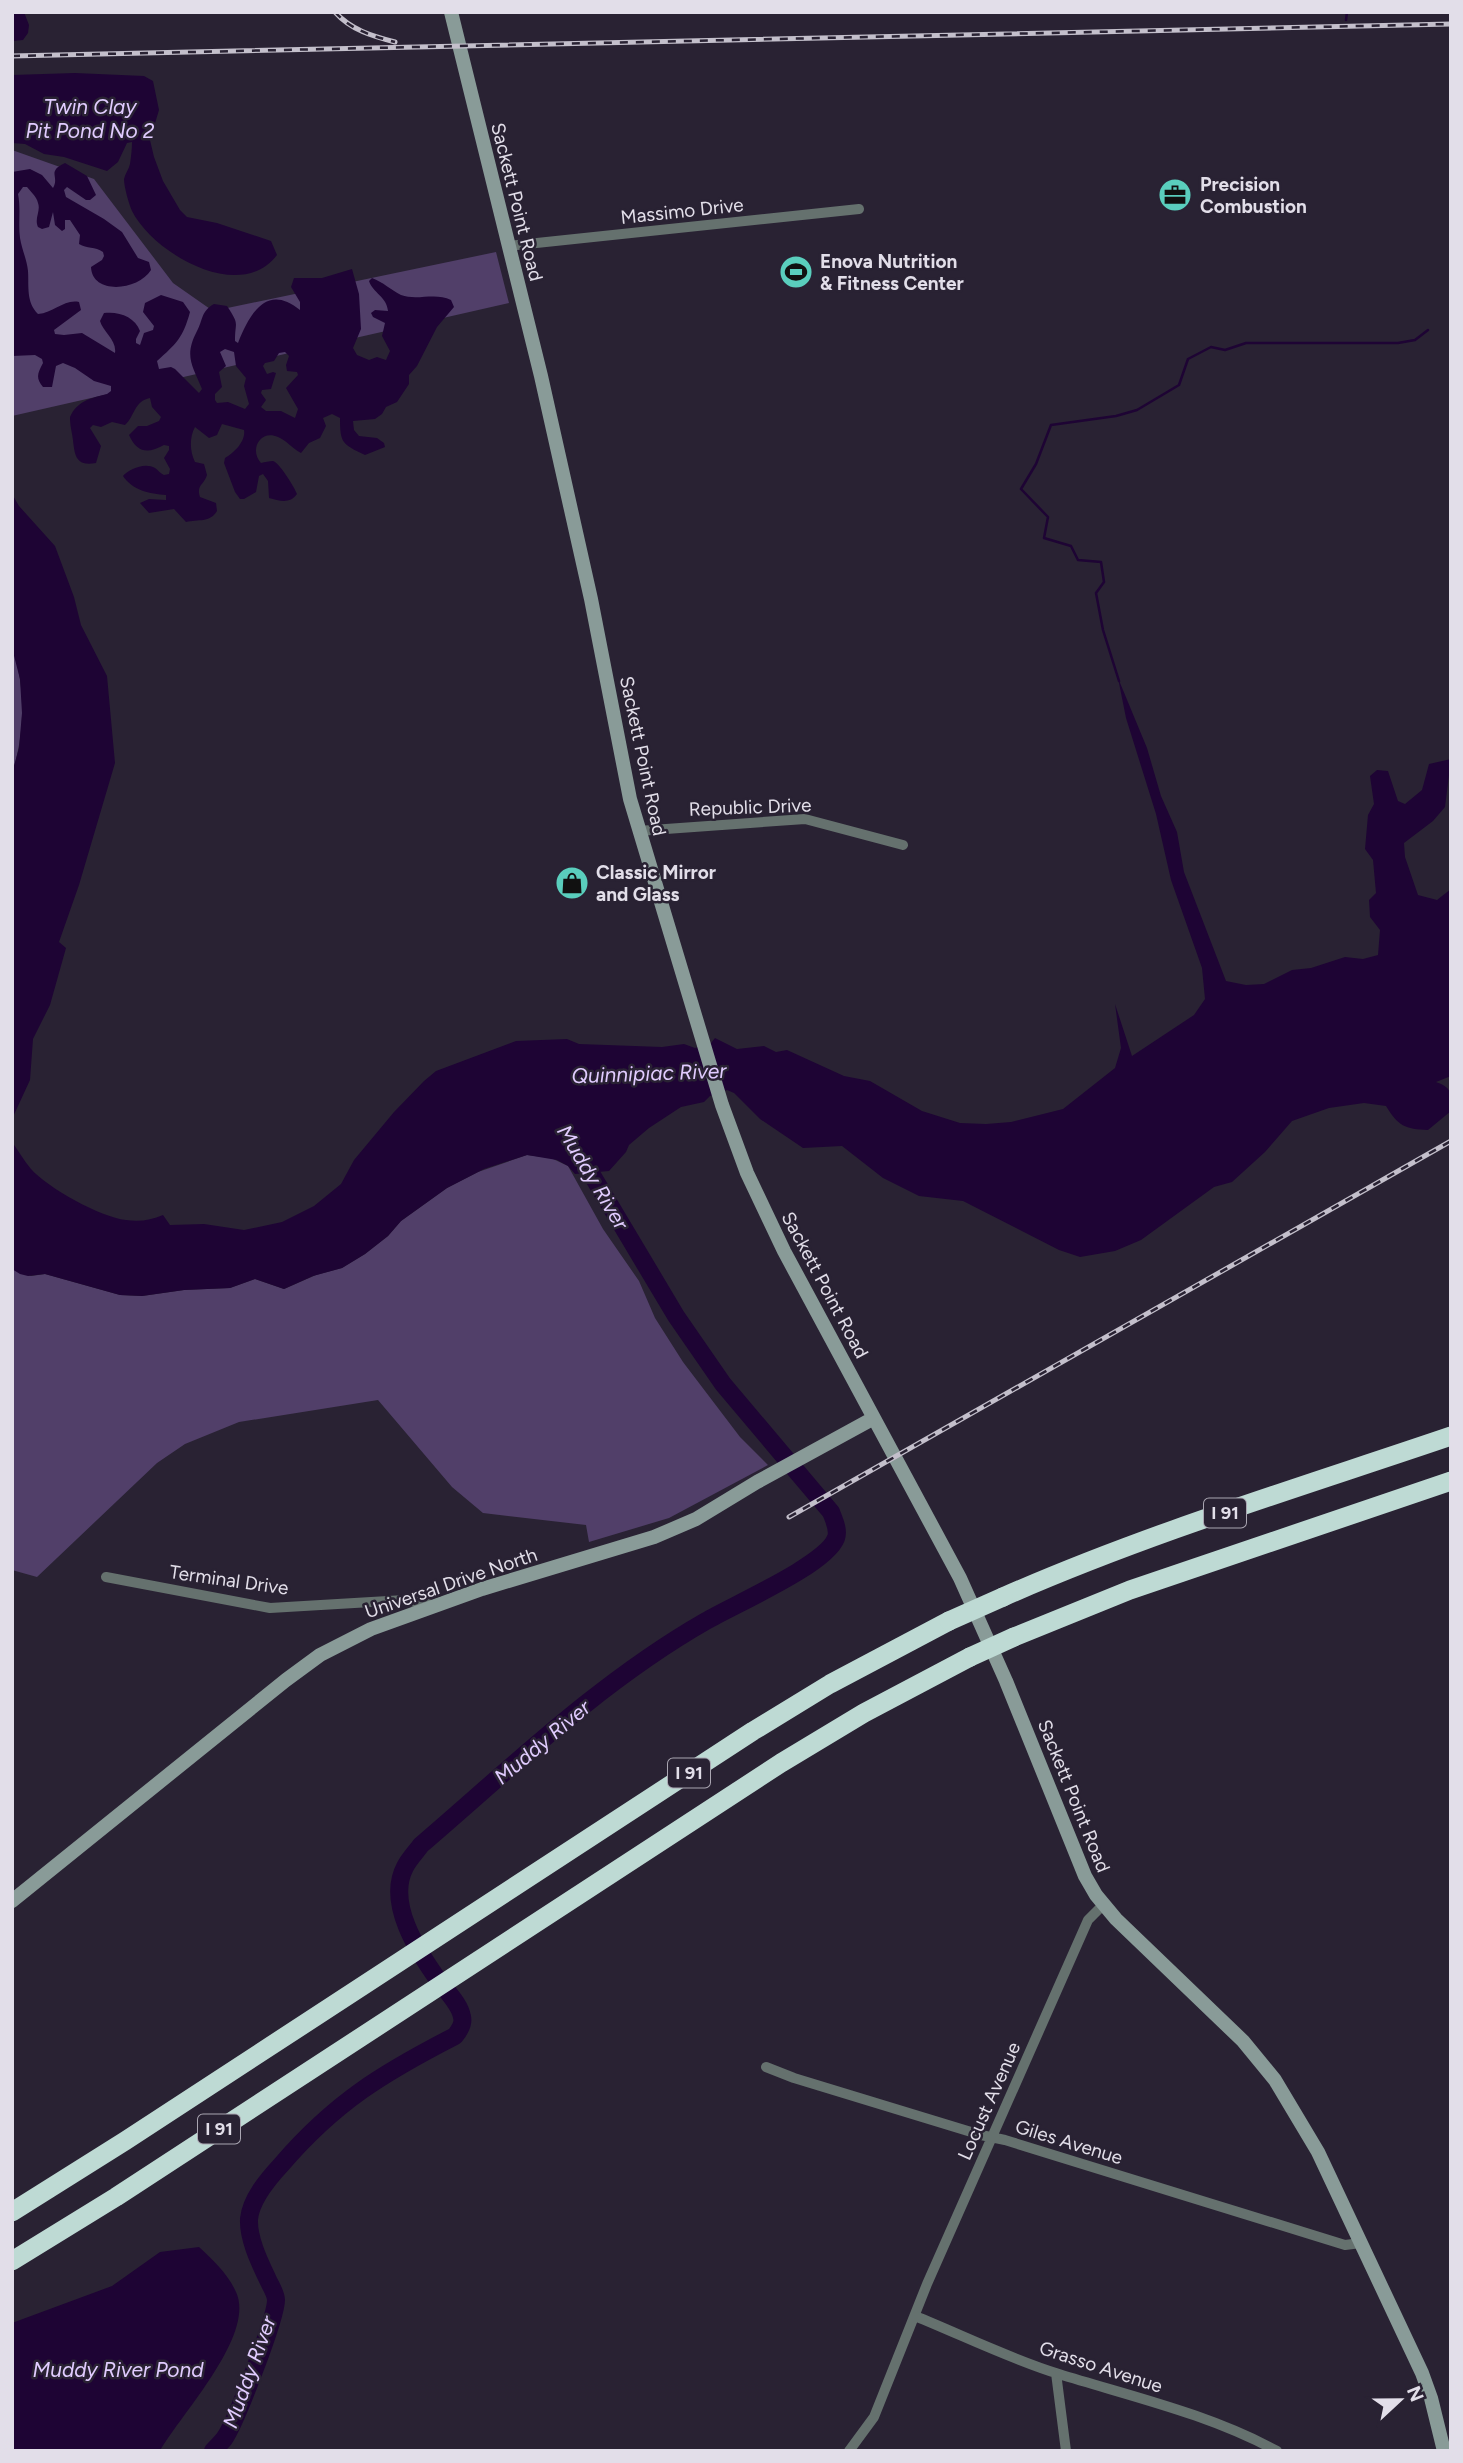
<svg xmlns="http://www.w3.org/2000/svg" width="1463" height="2463" viewBox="0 0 1463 2463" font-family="Figtree,sans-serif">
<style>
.green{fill:#513f69}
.water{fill:#1e0434;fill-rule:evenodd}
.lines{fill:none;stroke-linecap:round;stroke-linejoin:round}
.stream{stroke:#1e0434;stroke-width:2.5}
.river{stroke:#1e0434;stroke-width:18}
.street{stroke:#65716e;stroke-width:10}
.secondary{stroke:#899b98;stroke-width:14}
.highway{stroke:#bedad4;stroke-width:19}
.rail-casing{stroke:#c3bfcb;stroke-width:5}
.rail{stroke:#292233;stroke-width:2.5;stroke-dasharray:8;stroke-linecap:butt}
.highway-bridge{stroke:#bedad4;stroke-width:19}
.labels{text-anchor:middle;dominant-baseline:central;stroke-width:5;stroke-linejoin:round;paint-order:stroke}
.shield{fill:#292233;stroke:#aaa6b2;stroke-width:2}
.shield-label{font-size:18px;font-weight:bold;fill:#e2dee9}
.poi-label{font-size:19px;font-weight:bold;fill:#e2dee9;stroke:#292233;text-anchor:start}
.street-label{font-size:19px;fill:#e2dee9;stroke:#292233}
.water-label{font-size:21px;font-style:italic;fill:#e1ccff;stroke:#292233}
</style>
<rect width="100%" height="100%" fill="#292233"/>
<path class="green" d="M 12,150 L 94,179 L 173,283 L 213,311 L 496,252 L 509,303 L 12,416 Z
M 12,648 C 26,686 25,734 12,773 Z
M 527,1155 L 551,1158 L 568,1166 L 603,1229 L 639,1281 L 655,1318 L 683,1362 L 740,1437 L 768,1465 L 669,1518 L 589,1542 L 586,1525 L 483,1513 L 452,1487 L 378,1400 L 239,1422 L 185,1444 L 157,1463 L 37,1577 L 12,1570 L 12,1269 L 31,1276 L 45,1274 L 120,1295 L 142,1296 L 184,1290 L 230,1288 L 255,1279 L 284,1289 L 316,1275 L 342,1268 L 365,1254 L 388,1236 L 401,1221 L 447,1188 L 478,1172 Z"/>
<path class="water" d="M 12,12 L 24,12 L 29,25 L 28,33 L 23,40 L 12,41 Z
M 75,73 L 144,76 L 153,81 L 159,110 L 150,140 L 154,157 L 163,181 L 180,210 L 187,217 L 217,223 L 271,241 L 277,255 C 240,304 153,253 132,211 C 129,204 124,187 124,179 C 125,174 129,169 130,164 C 131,157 132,149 132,142 L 127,143 L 118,162 L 107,171 L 64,157 L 44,154 L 25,144 L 12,143 L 12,75 Z
M 65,163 L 87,176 L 96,195 L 90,200 L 86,200 L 67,187 L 64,190 L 66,197 L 104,219 L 122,232 L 138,258 L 149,262 L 151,270 C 138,291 92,295 91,267 L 102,260 L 104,256 L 103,252 C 95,246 87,249 79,244 L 80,235 L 70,220 L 65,220 L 65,229 L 62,231 L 55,225 L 53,212 L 49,227 L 42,229 L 38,227 C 34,218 41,211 38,203 C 37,197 30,191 27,187 L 23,187 L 18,194 C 21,209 18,224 20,238 C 22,250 27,260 28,271 C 29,287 26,302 38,314 C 54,313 64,299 79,302 L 81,310 L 54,330 L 55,334 L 64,335 L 82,333 L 115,353 C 117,340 103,332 100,321 L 104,313 C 119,311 135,317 140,331 L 136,339 L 136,343 L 140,345 L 144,333 L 153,330 L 154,326 L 143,312 L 145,303 L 161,295 L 183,302 L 190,312 C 183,338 176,344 157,361 L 159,369 L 171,367 L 175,369 L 199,393 L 202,389 C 192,365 184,356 197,331 C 203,320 201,311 214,304 L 227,306 C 240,326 235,320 235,341 L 238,343 C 250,313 267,283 300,310 L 300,302 L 291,287 L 294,278 L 322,278 L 352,269 L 359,294 L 361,329 L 353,348 L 357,355 L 369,360 L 377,357 L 386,360 L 390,351 L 382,336 L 385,323 L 373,317 L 371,313 L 375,310 L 388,311 C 387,297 373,293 369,281 L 372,278 C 383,282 391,290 401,295 C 417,301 435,292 451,300 L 454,307 L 437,327 L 417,366 L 409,375 L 409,384 L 397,402 L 386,407 L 382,414 L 375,419 L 353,421 L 354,430 L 359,436 L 377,438 L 384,443 L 385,447 L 365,455 C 342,444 340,443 340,418 L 332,414 L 323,418 L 326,426 L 320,438 L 309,443 L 301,453 C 293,449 286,440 278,437 C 260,429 249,450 261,463 C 265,462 269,461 273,461 C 279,462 295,488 297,494 C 290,504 280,501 269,498 L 268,481 L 263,474 L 259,476 L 256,492 L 244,499 L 240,499 L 235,492 L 224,463 L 225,458 C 234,453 246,441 244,430 L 222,424 L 217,435 L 209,438 L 195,427 C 189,438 190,452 195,462 L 204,464 L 207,475 C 204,485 196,485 200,497 L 216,503 L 217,511 C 210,523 198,519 186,522 L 174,509 L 149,513 L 140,503 L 149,499 L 166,500 L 166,495 C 150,494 132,490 123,476 C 129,469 145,462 155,468 C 158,470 161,474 164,475 L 169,474 L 170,469 L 164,458 L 169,450 L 169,446 L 164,445 C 148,454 137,453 129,435 L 138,426 L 147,426 L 159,421 L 161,417 L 152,407 L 150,398 C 134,401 135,416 125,425 L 112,422 L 101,427 L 93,425 L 90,428 L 101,446 L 96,463 C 72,468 75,449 72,434 C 71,428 70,424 70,417 C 77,401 91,398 107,394 L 111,391 L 111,386 L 94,381 L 75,368 L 63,363 L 56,366 L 52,387 L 43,387 C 35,377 38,373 43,363 L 42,359 L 35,355 L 12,356 L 12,172 L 30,169 L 42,175 L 53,188 C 60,176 46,172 65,163 ZM 225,349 L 234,352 L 236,366 L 246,378 L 244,386 L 249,404 L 245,409 L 228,402 L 217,403 L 215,400 L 215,394 L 222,387 L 219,372 L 226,366 L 220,352 ZM 285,352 L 289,356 L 286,365 L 287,371 L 297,372 L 298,375 L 286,388 L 298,409 L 295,418 L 281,411 L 266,411 L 261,407 L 266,400 L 261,393 L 262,390 L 271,389 L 276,373 L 273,372 L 267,374 L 263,366 L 265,363 L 274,361 L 279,353 Z
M 12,494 L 19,506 L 55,546 L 74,597 L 81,625 L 107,676 L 115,763 L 79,885 L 59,942 L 66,948 L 50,1005 L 33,1039 L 30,1080 L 12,1119 L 12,773 L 19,748 L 22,713 L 20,679 L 12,648 Z
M 1118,678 L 1147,748 L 1161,796 L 1177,832 L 1184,872 L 1226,981 L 1246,985 L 1264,984 L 1292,970 L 1311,968 L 1345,957 L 1363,959 L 1378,955 L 1380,930 L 1370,917 L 1369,900 L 1376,893 L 1373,860 L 1365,849 L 1368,815 L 1374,804 L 1370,776 L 1377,770 L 1388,771 L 1398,801 L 1405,804 L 1422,790 L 1429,764 L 1451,759 L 1445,807 L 1433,821 L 1404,843 L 1405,857 L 1418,895 L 1437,900 L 1451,889 L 1451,1076 L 1436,1082 C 1453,1088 1451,1094 1451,1111 L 1428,1130 C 1405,1129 1398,1126 1386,1106 L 1364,1103 L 1329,1108 L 1292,1121 L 1265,1152 L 1232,1182 L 1214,1187 L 1141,1240 L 1115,1251 L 1080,1257 L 1059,1250 L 963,1201 L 919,1196 L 883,1178 L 842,1146 L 803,1148 L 760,1119 L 734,1093 L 727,1090 L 710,1096 L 704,1102 L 681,1107 L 649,1128 L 629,1145 L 626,1152 L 609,1171 L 575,1174 L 568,1166 L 557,1160 L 527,1155 L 484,1169 L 447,1188 L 401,1221 L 388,1236 L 365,1254 L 342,1268 L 313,1276 L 284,1289 L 255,1279 L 230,1288 L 184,1290 L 142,1296 L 120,1295 L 45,1274 L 28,1276 L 20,1274 L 12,1269 L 12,1142 C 18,1150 24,1161 31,1169 C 48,1188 100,1217 126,1220 C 140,1222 151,1220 163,1215 L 170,1225 L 204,1224 L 244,1230 L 282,1222 L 314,1206 L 341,1184 L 354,1160 L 394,1112 L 424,1081 L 436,1071 L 516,1041 L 567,1039 L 579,1044 L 662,1047 L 684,1044 L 695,1048 L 711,1043 L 715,1038 L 737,1049 L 764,1046 L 776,1052 L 787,1050 L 844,1076 L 870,1081 L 922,1111 L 960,1123 L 986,1124 L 1011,1122 L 1063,1109 L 1115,1068 L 1121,1048 L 1115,1004 L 1132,1056 L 1194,1015 L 1205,999 L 1202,968 L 1171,880 L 1156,814 L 1126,718 Z
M 199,2247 C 213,2260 228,2274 236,2292 C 256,2335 181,2414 160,2451 L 12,2451 L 12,2323 L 112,2286 L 160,2252 Z"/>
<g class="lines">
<path class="stream" d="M 1346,20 L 1347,12
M 1119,681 L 1103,630 L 1096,593 L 1104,582 L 1101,562 L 1078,560 L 1071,546 L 1044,538 L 1048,517 L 1021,489 L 1036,464 L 1051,425 L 1116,416 L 1137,410 L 1179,385 L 1188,359 L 1211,347 L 1225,350 L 1246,343 L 1398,343 L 1415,340 L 1428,330"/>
<path class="river" d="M 213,2451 C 216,2447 221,2443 224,2439 C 235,2424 276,2318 276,2300 C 276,2294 271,2286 268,2280 C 260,2263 248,2239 249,2219 C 251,2199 268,2179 281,2165 C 335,2102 383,2073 455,2036 C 459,2031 464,2024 462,2017 C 460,2004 446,1991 439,1981 C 418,1952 386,1903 405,1867 C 409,1859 416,1852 421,1845 C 513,1766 601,1681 706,1621 C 733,1605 826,1565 836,1538 C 839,1530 834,1520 831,1512 L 723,1384 L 676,1316 L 580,1155"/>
<path class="street" d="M 508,246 L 859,209
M 638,831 L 805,819 L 903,845
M 106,1577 L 270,1608 L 405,1600 L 432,1605
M 766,2067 L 794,2078 L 981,2135 L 1005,2140 L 1345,2245 L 1361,2243
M 915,2316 C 962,2335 1010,2359 1059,2374 C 1133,2397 1209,2414 1277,2451
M 1056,2373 L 1066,2451
M 849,2451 L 874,2417 L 927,2284 L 1088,1920 L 1103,1905"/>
<path class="secondary" d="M 451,12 L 541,376 L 591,599 L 630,799 L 722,1105 L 747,1173 L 784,1251 L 960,1578 L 1006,1681 L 1085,1876 L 1096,1895 L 1116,1919 L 1243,2041 L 1275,2080 L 1318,2152 L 1422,2373 L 1431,2398 L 1444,2451
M 12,1901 L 286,1680 L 320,1655 L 371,1629 L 482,1589 L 654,1537 L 696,1519 L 757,1482 L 874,1418"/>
<path class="highway" d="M 1003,1597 C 1148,1533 1301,1487 1451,1436
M 1014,1637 L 1130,1590 L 1451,1481
M 12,2212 L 125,2141 L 753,1731 L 830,1684 L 949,1621
M 12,2261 L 116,2197 L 781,1763 L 864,1713 L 970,1657"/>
<defs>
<path id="rail" d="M 335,12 C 351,30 372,36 395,42
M 12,56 L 1451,24
M 789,1517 L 1451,1141"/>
</defs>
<use href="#rail" class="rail-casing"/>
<use href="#rail" class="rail"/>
<path class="highway-bridge" d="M 949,1621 L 1003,1597
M 970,1657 L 1014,1637"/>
</g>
<defs>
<symbol id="office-disc" viewBox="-11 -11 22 22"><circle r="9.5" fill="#5acebd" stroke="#292233"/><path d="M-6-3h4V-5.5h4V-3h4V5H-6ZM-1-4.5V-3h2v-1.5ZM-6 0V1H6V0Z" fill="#111"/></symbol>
<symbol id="stadium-disc" viewBox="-11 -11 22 22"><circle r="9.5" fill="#5acebd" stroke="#292233"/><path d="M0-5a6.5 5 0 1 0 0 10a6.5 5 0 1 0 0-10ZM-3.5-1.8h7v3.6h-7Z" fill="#111"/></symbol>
<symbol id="shop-disc" viewBox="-11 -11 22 22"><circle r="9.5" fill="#5acebd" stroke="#292233"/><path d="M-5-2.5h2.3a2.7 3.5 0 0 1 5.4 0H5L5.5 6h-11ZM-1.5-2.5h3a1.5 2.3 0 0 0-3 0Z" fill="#111"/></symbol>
</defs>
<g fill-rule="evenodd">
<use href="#office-disc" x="1156" y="176" width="38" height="38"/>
<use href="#stadium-disc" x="777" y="253" width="38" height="38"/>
<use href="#shop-disc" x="553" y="864" width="38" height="38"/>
</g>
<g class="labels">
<g class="shield">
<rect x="1204" y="1498.5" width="42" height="29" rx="5"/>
<rect x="668" y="1758.5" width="42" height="29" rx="5"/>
<rect x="198" y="2114.5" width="42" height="29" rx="5"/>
</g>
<g class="shield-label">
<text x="1225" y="1513">I 91</text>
<text x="689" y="1773">I 91</text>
<text x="219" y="2129">I 91</text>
</g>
<g class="poi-label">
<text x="1200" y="184">Precision<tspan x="1200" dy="22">Combustion</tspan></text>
<text x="820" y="261">Enova Nutrition<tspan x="820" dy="22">&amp; Fitness Center</tspan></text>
<text x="596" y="872">Classic Mirror<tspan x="596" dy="22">and Glass</tspan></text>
</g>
<g class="street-label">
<text transform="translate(517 202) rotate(76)">Sackett Point Road</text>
<text transform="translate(682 211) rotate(-6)">Massimo Drive</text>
<text transform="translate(643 756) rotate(78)">Sackett Point Road</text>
<text transform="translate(750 807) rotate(-2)">Republic Drive</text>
<text transform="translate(825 1285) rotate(62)">Sackett Point Road</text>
<text transform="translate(229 1580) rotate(8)">Terminal Drive</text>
<text transform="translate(451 1583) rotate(-19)">Universal Drive North</text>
<text transform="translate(1074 1796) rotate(68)">Sackett Point Road</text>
<text transform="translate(989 2101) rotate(-66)">Locust Avenue</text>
<text transform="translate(1069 2142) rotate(17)">Giles Avenue</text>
<text transform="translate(1101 2367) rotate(18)">Grasso Avenue</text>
</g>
<g class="water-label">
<text x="90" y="106">Twin Clay<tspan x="90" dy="24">Pit Pond No 2</tspan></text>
<text transform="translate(649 1073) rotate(-2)">Quinnipiac River</text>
<text transform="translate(593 1177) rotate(59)">Muddy River</text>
<text transform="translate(542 1742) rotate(-40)">Muddy River</text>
<text x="118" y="2369">Muddy River Pond</text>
<text transform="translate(249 2372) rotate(-70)">Muddy River</text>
</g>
</g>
<rect width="1463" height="2463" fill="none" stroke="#e2dee9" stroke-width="28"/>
<g transform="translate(1400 2400) rotate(68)" stroke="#292233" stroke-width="5" paint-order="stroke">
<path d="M0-5L12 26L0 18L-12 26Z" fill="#e2dee9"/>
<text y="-10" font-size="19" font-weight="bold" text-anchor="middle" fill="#e2dee9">N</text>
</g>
</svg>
